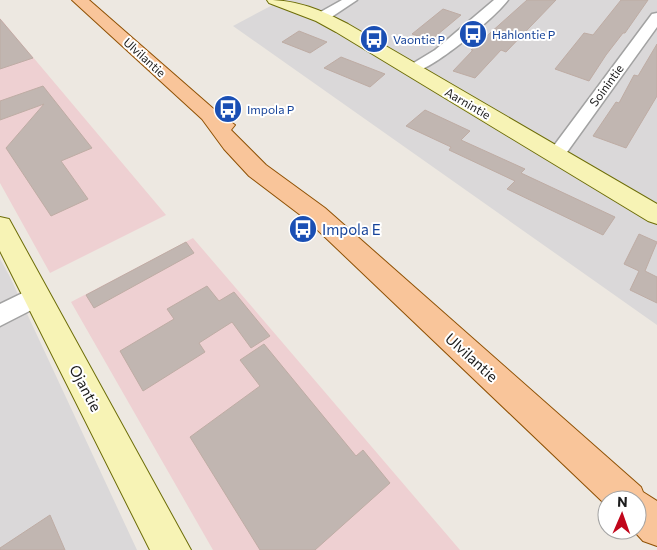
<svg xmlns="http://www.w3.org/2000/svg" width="657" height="550" viewBox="0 0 657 550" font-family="Commissioner,sans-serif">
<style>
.residential{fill:#dad8d9}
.commercial{fill:#eed0d2}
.building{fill:#c1b6b1;stroke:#beaca4}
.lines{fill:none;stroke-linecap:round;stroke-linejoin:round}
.street-casing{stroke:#a2a2a2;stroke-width:3}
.secondary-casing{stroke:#6d6d08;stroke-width:2}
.primary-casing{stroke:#8f5104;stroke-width:2}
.street{fill:#fff;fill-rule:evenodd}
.secondary{fill:#f7f3b5;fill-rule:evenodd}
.primary{fill:#f9c59a;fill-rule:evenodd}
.labels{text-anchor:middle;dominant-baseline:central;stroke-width:4;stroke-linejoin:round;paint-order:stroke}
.far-transit-label{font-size:12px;fill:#164399;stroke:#fff;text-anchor:start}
.far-street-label{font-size:12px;fill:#1b1b1b;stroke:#fff}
.transit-label{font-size:15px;fill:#164399;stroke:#fff;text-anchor:start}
.street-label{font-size:15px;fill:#1b1b1b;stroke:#fff}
</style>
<rect width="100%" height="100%" fill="#ede8e1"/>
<path class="residential" d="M 282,0 L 657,0 L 657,325 L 233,26 Z
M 0,259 L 9,275 L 137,550 L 0,550 Z"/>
<path class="commercial" d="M 0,18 L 166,215 L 50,273 L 0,183 Z
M 193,238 L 460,550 L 213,550 L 71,302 Z"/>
<path class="building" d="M 527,0 L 556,0 L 506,52 L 501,50 L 475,78 L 453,71 L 473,50 L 471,50 Z
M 621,0 L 648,0 L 625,33 L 623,33 L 606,55 L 589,81 L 555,69 L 584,33 L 593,35 Z
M 443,9 L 461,15 L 431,40 L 412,34 Z
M 0,19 L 33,58 L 0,69 Z
M 299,31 L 327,42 L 310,53 L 282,42 Z
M 657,44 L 657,96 L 626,148 L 593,136 L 616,102 L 619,103 L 634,75 L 638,76 Z
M 341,57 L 385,74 L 370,87 L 324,68 Z
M 43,86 L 92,148 L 61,161 L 88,199 L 51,216 L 6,148 L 44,104 L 0,120 L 0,101 Z
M 425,110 L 470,131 L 461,140 L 525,169 L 521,173 L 615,217 L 603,235 L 507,189 L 515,181 L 449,150 L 451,147 L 406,126 Z
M 639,234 L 657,242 L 645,271 L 657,277 L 657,303 L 630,290 L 639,271 L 624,264 Z
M 186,242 L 194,253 L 94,308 L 86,295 Z
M 207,286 L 219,301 L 234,292 L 270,336 L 251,348 L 232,322 L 199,343 L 205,352 L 143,391 L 120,351 L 174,319 L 167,309 Z
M 264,344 L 356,456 L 363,450 L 390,483 L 315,550 L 260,550 L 190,437 L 260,386 L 240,360 Z
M 50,515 L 65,550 L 0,550 L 0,548 Z"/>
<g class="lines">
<defs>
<path id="street" d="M 342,0 L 357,0 L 327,20 L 317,20 L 315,17 L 317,14 Z
M 494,0 L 508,0 C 497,16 424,78 407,73 L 404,70 L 407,67 L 435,50 Z
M 657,13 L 657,27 L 562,159 L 550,159 L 547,155 L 550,151 L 652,14 Z
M 37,286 L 45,289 L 49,296 L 45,303 L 0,326 L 0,304 Z"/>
<path id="secondary" d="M 267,0 C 298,0 321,10 348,24 L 657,204 L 657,224 L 648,221 L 336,32 L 316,21 L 269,3 Z
M 0,217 L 9,219 L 191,550 L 150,550 L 0,251 Z"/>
<path id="primary" d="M 72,0 L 89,0 L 216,111 L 235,125 L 231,130 L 266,165 L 325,208 L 641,487 L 643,492 L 657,501 L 657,546 L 643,541 L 633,530 L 637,530 L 637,500 L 607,500 L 607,506 L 307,220 L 249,176 L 224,149 L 202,119 Z"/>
</defs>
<use href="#street" class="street-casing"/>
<use href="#secondary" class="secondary-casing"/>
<use href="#primary" class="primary-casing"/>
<use href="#street" class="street"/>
<use href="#secondary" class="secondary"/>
<use href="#primary" class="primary"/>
</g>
<defs>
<symbol id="bus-disc" viewBox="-11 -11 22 22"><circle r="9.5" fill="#1a4fb4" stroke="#fff"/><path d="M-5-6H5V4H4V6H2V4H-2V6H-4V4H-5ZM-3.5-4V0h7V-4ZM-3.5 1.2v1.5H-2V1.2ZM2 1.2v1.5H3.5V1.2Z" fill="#fff"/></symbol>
</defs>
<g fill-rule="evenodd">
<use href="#bus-disc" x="457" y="18" width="32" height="32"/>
<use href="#bus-disc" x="358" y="23" width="32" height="32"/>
<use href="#bus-disc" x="212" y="93" width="32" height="32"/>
<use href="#bus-disc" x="287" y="213" width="32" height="32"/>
</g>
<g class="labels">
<g class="far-transit-label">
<text x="492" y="34">Hahlontie P</text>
<text x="393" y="39">Vaontie P</text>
<text x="247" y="109">Impola P</text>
</g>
<g class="far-street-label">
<text transform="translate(145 57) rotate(42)">Ulvilantie</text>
<text transform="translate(606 85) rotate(-54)">Soinintie</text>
<text transform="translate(468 103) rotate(30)">Aarnintie</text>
</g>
<g class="transit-label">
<text x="322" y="229">Impola E</text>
</g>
<g class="street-label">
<text transform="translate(472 357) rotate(42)">Ulvilantie</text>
<text transform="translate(86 388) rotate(62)">Ojantie</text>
</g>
</g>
<g transform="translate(622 515) rotate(2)"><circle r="24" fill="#ffffff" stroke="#a4a4a4"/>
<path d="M0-4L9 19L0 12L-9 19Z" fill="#c1061b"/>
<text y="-8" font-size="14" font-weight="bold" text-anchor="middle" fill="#1b1b1b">N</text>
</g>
</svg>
